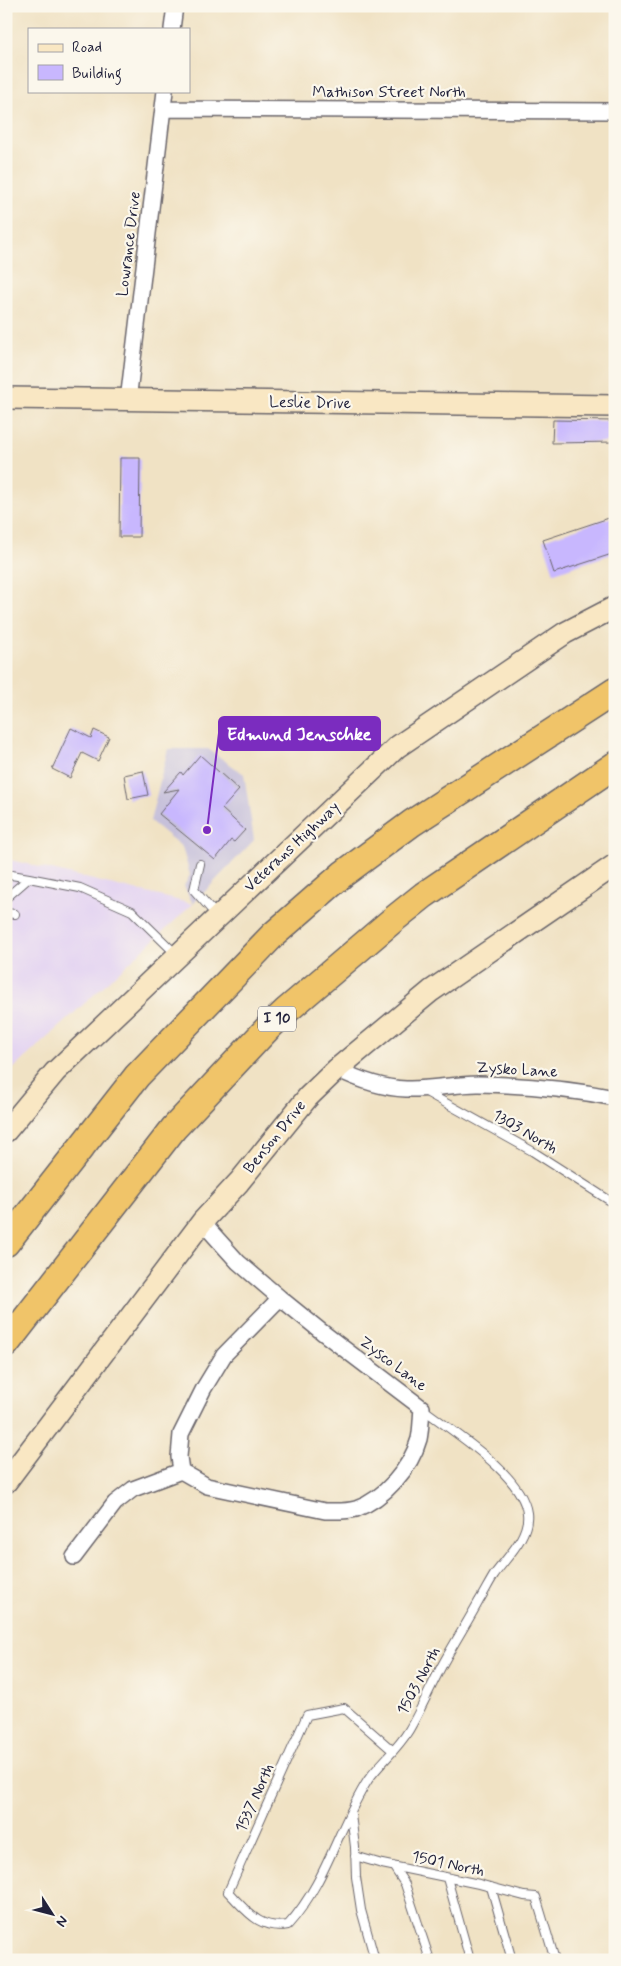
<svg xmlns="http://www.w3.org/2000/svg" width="621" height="1966" viewBox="0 0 621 1966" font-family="Mynerve,sans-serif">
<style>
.built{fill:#e3d3f2}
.industrial{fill:#c6c0da}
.building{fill:#c8b7fe}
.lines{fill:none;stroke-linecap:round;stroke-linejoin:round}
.lane-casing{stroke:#6a656b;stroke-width:10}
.street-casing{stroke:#6a656b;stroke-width:18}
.secondary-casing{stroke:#6a656b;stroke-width:24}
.highway-casing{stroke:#6a656b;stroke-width:29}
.lane{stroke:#fff;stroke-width:8}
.street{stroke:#fff;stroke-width:15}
.secondary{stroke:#f9e7c3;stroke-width:21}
.highway{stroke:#f0c469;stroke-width:26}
.labels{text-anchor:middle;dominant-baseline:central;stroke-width:4.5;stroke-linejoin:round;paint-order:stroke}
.shield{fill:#fbf7ec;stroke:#636270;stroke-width:1}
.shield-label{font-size:15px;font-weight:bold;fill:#22223b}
.street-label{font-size:16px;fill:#22223b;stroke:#fbf7ec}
.leader{fill:none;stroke:#7b2cbf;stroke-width:2}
.callout-dot{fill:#7b2cbf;stroke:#fbf7ec;stroke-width:2}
.callout{fill:#7b2cbf;stroke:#7b2cbf;stroke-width:2}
.callout-label{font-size:18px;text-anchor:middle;font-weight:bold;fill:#fff}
</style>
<rect width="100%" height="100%" fill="#fbf7ec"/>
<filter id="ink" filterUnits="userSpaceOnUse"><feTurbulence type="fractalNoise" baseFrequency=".02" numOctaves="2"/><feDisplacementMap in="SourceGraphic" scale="10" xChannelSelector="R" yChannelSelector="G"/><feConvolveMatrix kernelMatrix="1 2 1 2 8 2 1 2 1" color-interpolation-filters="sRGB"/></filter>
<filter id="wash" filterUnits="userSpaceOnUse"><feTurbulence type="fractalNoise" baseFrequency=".0096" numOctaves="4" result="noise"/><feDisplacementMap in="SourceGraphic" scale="20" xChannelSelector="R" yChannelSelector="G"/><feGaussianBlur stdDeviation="1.12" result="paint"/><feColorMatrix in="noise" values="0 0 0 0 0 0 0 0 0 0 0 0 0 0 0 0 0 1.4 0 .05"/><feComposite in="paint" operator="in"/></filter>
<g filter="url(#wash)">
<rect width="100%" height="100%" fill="#f0e2c4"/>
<path class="built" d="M 6,859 L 193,904 L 14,1068 L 6,1077 Z"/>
<path class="industrial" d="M 168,749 L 208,749 L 244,774 L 254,840 L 193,904 L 184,886 L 190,875 L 182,847 L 150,821 Z"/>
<g id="blocks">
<path class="building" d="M 553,420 L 615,421 L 615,442 L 552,443 Z
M 120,458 L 140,458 L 139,537 L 119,537 Z
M 615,516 L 615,553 L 554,573 L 543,540 Z
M 71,728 L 91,738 L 94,730 L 109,737 L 98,761 L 82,753 L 70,778 L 52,769 Z
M 200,755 L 239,790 L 222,809 L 245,830 L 234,842 L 231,840 L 215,860 L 159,814 L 179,789 L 163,792 L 181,772 L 183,775 Z
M 143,771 L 148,795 L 128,799 L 124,775 Z"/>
</g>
</g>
<g filter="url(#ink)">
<use href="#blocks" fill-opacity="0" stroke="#6a656b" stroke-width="1"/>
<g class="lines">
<defs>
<path id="lane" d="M 200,864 L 194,890 L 217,916
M 6,874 L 29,878 L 6,898
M 29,878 L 80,888 L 132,911 L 177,955
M 6,913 L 15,914
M 426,1092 L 532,1151 L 615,1204
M 392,1750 L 344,1708 L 307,1715 L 228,1892 C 247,1911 259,1930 288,1925 C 326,1883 338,1827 368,1780 C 380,1763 398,1749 409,1730 C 422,1708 432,1683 445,1660 C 456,1640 468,1621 479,1601 C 484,1593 489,1583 494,1575 C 506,1558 530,1536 527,1513 C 522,1474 453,1432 423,1409
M 351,1814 L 355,1847 L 356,1877 L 361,1910 L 375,1960
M 355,1856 L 382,1864 L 479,1884 L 524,1896 L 536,1897 L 555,1960
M 393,1866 L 405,1884 L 430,1960
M 447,1878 L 470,1960
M 491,1887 L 512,1960"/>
<path id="street" d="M 172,29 L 175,6
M 163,109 L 615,111
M 128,401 L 165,91
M 337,1069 C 359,1080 381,1088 406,1089 C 430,1090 454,1084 478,1084 C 524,1085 570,1089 615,1098
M 181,1471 L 207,1486 L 325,1511 C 335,1511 345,1512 356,1509 C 384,1499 411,1468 419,1439 C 421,1430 421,1418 422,1408 L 322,1332 L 280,1298 L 238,1262 L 202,1222
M 181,1471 L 179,1457 L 181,1434 L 204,1388 L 224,1355 L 280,1298
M 74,1557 L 115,1503 L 133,1489 L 181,1471"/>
<path id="secondary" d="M 6,398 L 615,406
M 6,1131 L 55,1072 L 397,747 L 565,633 L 615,607
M 6,1482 L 202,1222 L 239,1182 L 308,1097 L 337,1069 L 431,991 L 615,865"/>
<path id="highway" d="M 6,1243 L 137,1076 L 273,935 L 343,874 L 412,823 L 615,691
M 6,1344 L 174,1128 L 267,1029 L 286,1011 L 394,919 L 424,895 L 615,765"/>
</defs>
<use href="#lane" class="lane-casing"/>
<use href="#street" class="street-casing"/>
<use href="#secondary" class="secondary-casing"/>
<use href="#highway" class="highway-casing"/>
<use href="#lane" class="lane"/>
<use href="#street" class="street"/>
<use href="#secondary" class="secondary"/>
<use href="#highway" class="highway"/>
</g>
</g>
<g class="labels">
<rect class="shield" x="258" y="1006.5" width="38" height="25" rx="4"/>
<g class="shield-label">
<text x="277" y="1019">I 10</text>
</g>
<g class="street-label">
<text x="389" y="92">Mathison Street North</text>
<text transform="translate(129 244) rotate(-83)">Lowrance Drive</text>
<text transform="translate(310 403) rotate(1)">Leslie Drive</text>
<text transform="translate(292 847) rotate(-43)">Veterans Highway</text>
<text transform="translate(517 1070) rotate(3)">Zysko Lane</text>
<text transform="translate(525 1132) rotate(30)">1303 North</text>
<text transform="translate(275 1137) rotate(-51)">Benson Drive</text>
<text transform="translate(393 1364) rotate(37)">Zysco Lane</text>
<text transform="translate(419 1681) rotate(-62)">1503 North</text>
<text transform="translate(255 1798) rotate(-66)">1537 North</text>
<text transform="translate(448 1864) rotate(12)">1501 North</text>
</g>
</g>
<path class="leader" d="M207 830L219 733"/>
<circle class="callout-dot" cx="207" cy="830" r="5"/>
<rect class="callout" x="219" y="717" width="161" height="33" rx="5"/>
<g class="callout-label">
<text x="299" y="740">Edmund Jenschke</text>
</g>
<rect width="621" height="1966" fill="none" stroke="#fbf7ec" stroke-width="25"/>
<rect x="28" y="28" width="162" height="65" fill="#fbf7ec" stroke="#a4a2a5"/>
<rect x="38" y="44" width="25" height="8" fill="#f9e7c3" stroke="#a4a2a5"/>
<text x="72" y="52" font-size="15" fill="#22223b">Road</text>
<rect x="38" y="65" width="25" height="15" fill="#c8b7fe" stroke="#a4a2a5"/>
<text x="72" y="78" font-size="15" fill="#22223b">Building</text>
<g transform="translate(52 1914) rotate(126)" stroke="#fbf7ec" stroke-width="4" paint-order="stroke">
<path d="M0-4L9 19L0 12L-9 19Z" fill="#22223b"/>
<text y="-8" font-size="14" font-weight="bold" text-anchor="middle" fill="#22223b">N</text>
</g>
</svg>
